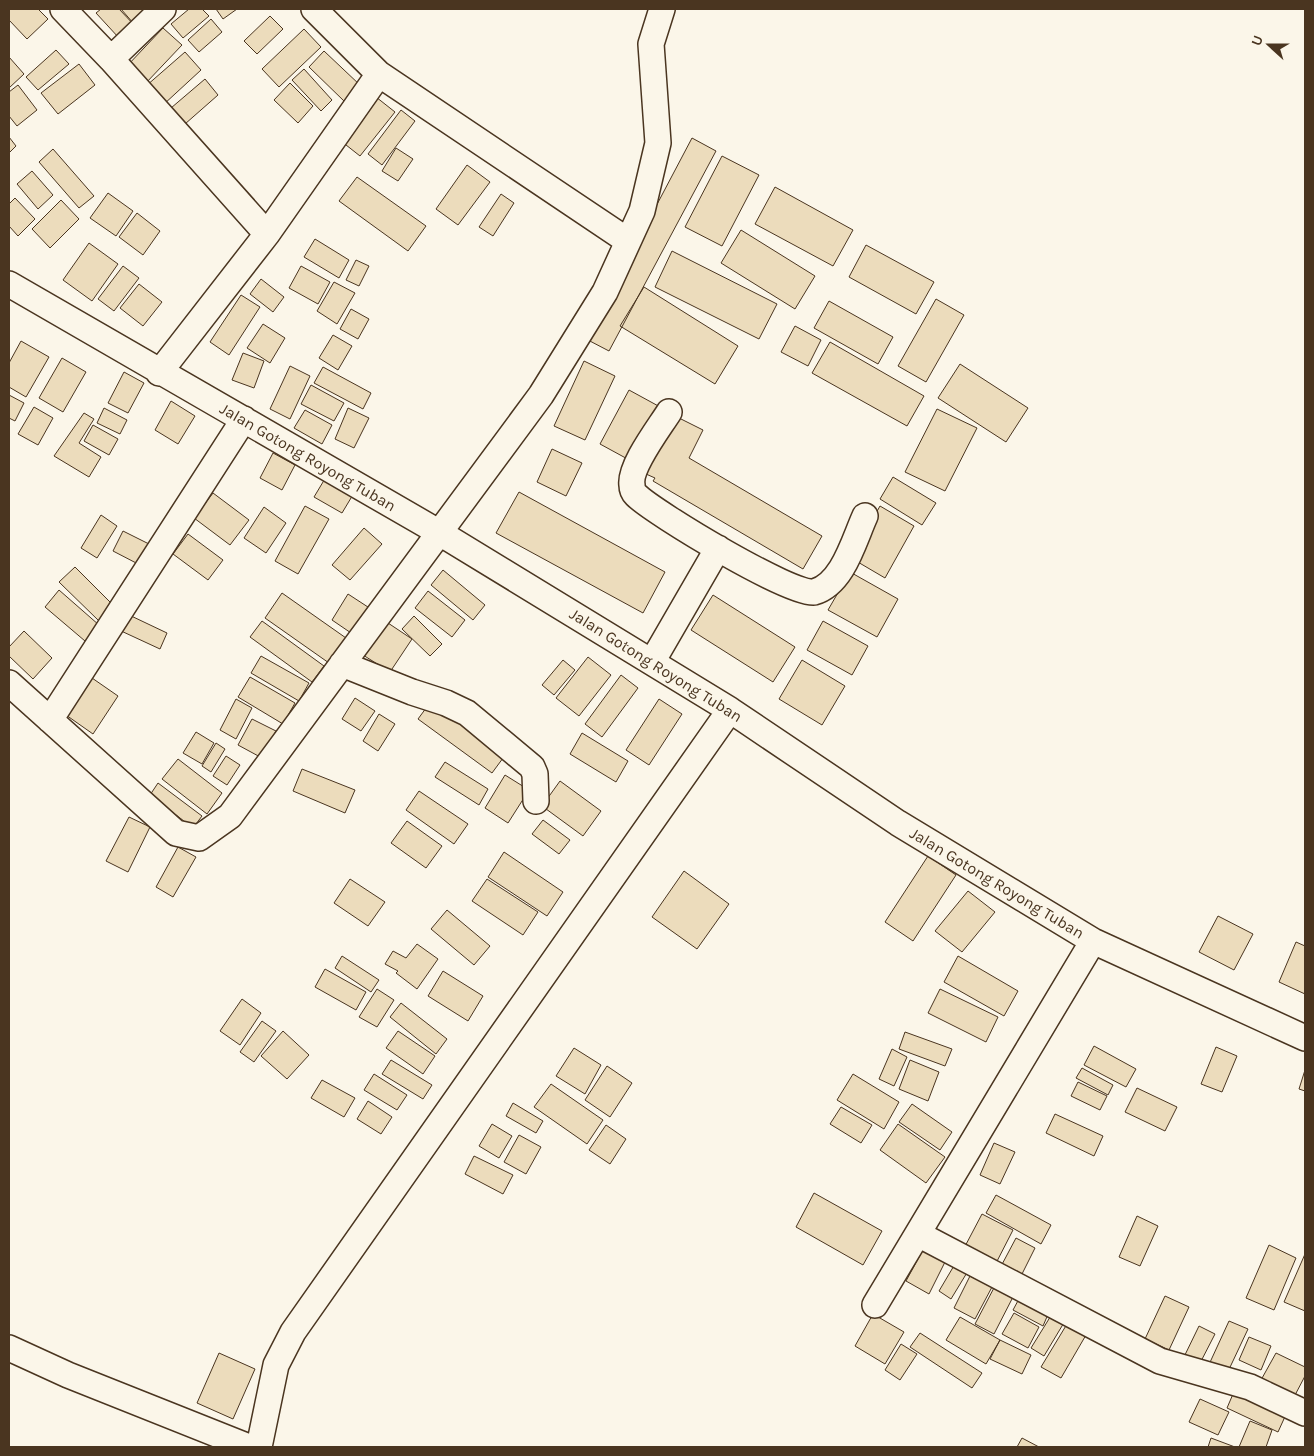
<svg xmlns="http://www.w3.org/2000/svg" width="1314" height="1456" viewBox="0 0 1314 1456" font-family="Karla,sans-serif">
<style>
.building{fill:#ecdcbc;stroke:#4a3520}
.lines{fill:none;stroke-linecap:round;stroke-linejoin:round}
.minor-casing{stroke:#4a3520;stroke-width:28}
.minor{stroke:#fbf6e9;stroke-width:25}
.labels{text-anchor:middle;dominant-baseline:central;stroke-width:4;stroke-linejoin:round;paint-order:stroke}
.street-label{font-size:16px;fill:#4a3520;stroke:#fbf6e9}
</style>
<rect width="100%" height="100%" fill="#fbf6e9"/>
<path class="building" d="M 9,9 L 38,9 L 48,19 L 27,39 L 9,20 Z
M 101,9 L 121,9 L 134,24 L 119,38 L 96,13 Z
M 119,9 L 147,9 L 137,28 Z
M 189,9 L 202,9 L 209,16 L 183,38 L 171,24 Z
M 216,9 L 237,9 L 223,19 Z
M 270,16 L 283,29 L 257,54 L 244,41 Z
M 211,19 L 222,32 L 199,52 L 188,40 Z
M 163,28 L 182,45 L 145,84 L 126,67 Z
M 304,29 L 321,47 L 279,87 L 262,69 Z
M 56,50 L 69,64 L 38,90 L 26,77 Z
M 324,51 L 361,86 L 345,102 L 309,67 Z
M 185,52 L 201,70 L 163,105 L 146,86 Z
M 9,57 L 24,74 L 9,88 Z
M 79,64 L 95,85 L 58,114 L 41,93 Z
M 304,69 L 332,100 L 321,111 L 292,80 Z
M 205,79 L 218,95 L 185,124 L 171,108 Z
M 290,83 L 313,106 L 298,123 L 274,100 Z
M 18,85 L 37,110 L 17,126 L 9,116 L 9,92 Z
M 376,97 L 395,112 L 360,156 L 341,141 Z
M 401,110 L 415,121 L 382,165 L 368,154 Z
M 9,137 L 16,146 L 9,153 Z
M 692,138 L 716,151 L 609,351 L 586,339 Z
M 396,148 L 413,159 L 398,181 L 382,171 Z
M 53,149 L 94,196 L 79,208 L 39,162 Z
M 722,156 L 759,175 L 722,246 L 685,227 Z
M 467,165 L 490,182 L 458,225 L 436,209 Z
M 32,171 L 53,195 L 38,209 L 17,184 Z
M 357,177 L 426,226 L 408,251 L 339,201 Z
M 775,187 L 853,230 L 833,266 L 755,224 Z
M 108,193 L 133,211 L 116,236 L 90,218 Z
M 501,194 L 514,203 L 493,236 L 479,227 Z
M 15,198 L 35,219 L 18,236 L 9,226 L 9,204 Z
M 61,200 L 79,219 L 50,248 L 32,229 Z
M 137,213 L 160,231 L 143,255 L 119,237 Z
M 741,230 L 815,276 L 795,309 L 721,263 Z
M 315,239 L 349,260 L 339,278 L 304,257 Z
M 89,243 L 118,264 L 92,301 L 63,280 Z
M 866,245 L 934,282 L 916,314 L 849,277 Z
M 672,251 L 777,304 L 759,339 L 655,287 Z
M 356,260 L 369,266 L 359,286 L 346,280 Z
M 123,266 L 139,278 L 114,311 L 98,299 Z
M 301,266 L 330,282 L 318,304 L 289,288 Z
M 261,279 L 284,297 L 273,312 L 250,294 Z
M 334,282 L 355,293 L 337,324 L 317,311 Z
M 139,284 L 162,302 L 143,326 L 120,308 Z
M 644,287 L 738,346 L 715,384 L 620,326 Z
M 241,295 L 260,307 L 229,355 L 210,342 Z
M 936,299 L 964,315 L 926,382 L 898,366 Z
M 829,301 L 893,337 L 878,364 L 814,328 Z
M 351,309 L 369,319 L 358,339 L 340,329 Z
M 263,324 L 285,338 L 270,363 L 247,348 Z
M 795,326 L 821,340 L 808,366 L 781,352 Z
M 333,335 L 352,346 L 338,370 L 319,358 Z
M 21,341 L 49,357 L 26,397 L 9,387 L 9,363 Z
M 830,342 L 924,396 L 907,426 L 812,373 Z
M 243,353 L 264,361 L 254,388 L 232,380 Z
M 62,358 L 86,372 L 63,412 L 39,398 Z
M 584,361 L 615,376 L 585,440 L 554,426 Z
M 960,364 L 1028,408 L 1006,442 L 938,398 Z
M 290,366 L 310,376 L 290,419 L 270,409 Z
M 323,367 L 371,393 L 363,409 L 314,383 Z
M 124,372 L 144,383 L 128,413 L 108,403 Z
M 311,385 L 344,403 L 334,421 L 301,404 Z
M 629,390 L 662,408 L 633,462 L 600,444 Z
M 9,395 L 24,403 L 15,421 L 9,418 Z
M 171,401 L 195,416 L 178,444 L 155,430 Z
M 34,407 L 53,418 L 38,445 L 18,434 Z
M 104,408 L 127,420 L 120,434 L 97,423 Z
M 348,408 L 369,418 L 354,448 L 335,439 Z
M 937,409 L 977,428 L 945,491 L 905,472 Z
M 305,410 L 332,425 L 322,444 L 294,428 Z
M 84,413 L 94,419 L 79,443 L 101,457 L 89,477 L 54,456 Z
M 675,416 L 703,430 L 689,458 L 822,536 L 803,569 L 653,481 L 655,478 L 646,474 Z
M 93,425 L 118,439 L 109,455 L 84,441 Z
M 552,449 L 582,463 L 566,496 L 537,482 Z
M 273,453 L 295,465 L 282,490 L 260,478 Z
M 326,477 L 354,493 L 342,513 L 314,497 Z
M 893,477 L 936,503 L 922,525 L 880,499 Z
M 519,492 L 665,572 L 643,613 L 496,533 Z
M 213,493 L 249,520 L 230,545 L 194,518 Z
M 305,506 L 329,519 L 298,574 L 275,561 Z
M 880,506 L 914,526 L 885,578 L 851,558 Z
M 264,507 L 286,523 L 266,553 L 244,538 Z
M 101,515 L 117,526 L 97,558 L 81,548 Z
M 364,528 L 382,544 L 350,580 L 332,565 Z
M 123,531 L 151,545 L 140,565 L 113,551 Z
M 188,534 L 223,560 L 208,580 L 173,554 Z
M 75,567 L 114,606 L 99,621 L 59,582 Z
M 443,570 L 485,605 L 473,620 L 431,585 Z
M 850,572 L 898,599 L 877,637 L 828,610 Z
M 59,590 L 99,625 L 85,641 L 45,607 Z
M 428,591 L 465,620 L 452,637 L 415,608 Z
M 282,593 L 346,638 L 329,663 L 265,618 Z
M 348,594 L 371,609 L 354,635 L 332,620 Z
M 713,595 L 795,647 L 773,682 L 691,630 Z
M 127,614 L 167,633 L 160,649 L 119,630 Z
M 414,616 L 442,644 L 430,656 L 402,629 Z
M 262,621 L 324,666 L 312,682 L 250,637 Z
M 385,621 L 412,639 L 390,672 L 363,655 Z
M 823,621 L 868,646 L 852,675 L 807,650 Z
M 24,631 L 52,658 L 33,679 L 9,656 L 9,647 Z
M 261,656 L 309,683 L 299,701 L 251,673 Z
M 588,657 L 611,675 L 579,716 L 556,698 Z
M 563,660 L 575,670 L 554,695 L 542,685 Z
M 802,660 L 845,686 L 822,725 L 779,699 Z
M 621,675 L 638,688 L 602,737 L 585,724 Z
M 250,677 L 295,703 L 283,724 L 238,697 Z
M 92,678 L 118,696 L 93,734 L 66,715 Z
M 355,698 L 375,711 L 361,731 L 342,719 Z
M 236,699 L 252,708 L 236,739 L 220,730 Z
M 659,699 L 682,714 L 649,765 L 626,750 Z
M 432,700 L 506,754 L 492,773 L 418,719 Z
M 379,714 L 395,724 L 378,751 L 363,741 Z
M 252,719 L 276,731 L 262,758 L 238,745 Z
M 196,732 L 214,743 L 202,764 L 183,753 Z
M 582,733 L 628,761 L 616,782 L 570,754 Z
M 216,743 L 225,749 L 211,772 L 202,766 Z
M 226,756 L 240,765 L 227,785 L 213,776 Z
M 178,759 L 222,793 L 207,814 L 162,779 Z
M 445,762 L 488,789 L 479,805 L 435,777 Z
M 302,769 L 355,790 L 345,813 L 293,791 Z
M 505,775 L 529,790 L 508,823 L 485,808 Z
M 560,781 L 601,811 L 583,836 L 542,806 Z
M 158,783 L 202,816 L 193,828 L 150,795 Z
M 419,791 L 468,824 L 454,844 L 406,810 Z
M 129,817 L 150,827 L 128,872 L 106,861 Z
M 543,820 L 570,840 L 559,854 L 532,834 Z
M 407,821 L 442,846 L 426,868 L 391,843 Z
M 178,847 L 196,857 L 173,897 L 156,887 Z
M 504,852 L 563,892 L 547,916 L 488,877 Z
M 928,856 L 956,875 L 913,941 L 885,922 Z
M 684,871 L 729,904 L 697,949 L 652,917 Z
M 350,879 L 385,902 L 368,926 L 334,903 Z
M 487,879 L 538,912 L 523,935 L 472,901 Z
M 968,891 L 995,912 L 962,952 L 935,931 Z
M 447,910 L 490,946 L 474,965 L 431,929 Z
M 1218,916 L 1253,934 L 1234,970 L 1199,952 Z
M 1296,942 L 1305,946 L 1305,994 L 1279,982 Z
M 417,944 L 438,959 L 417,989 L 396,973 L 398,971 L 385,964 L 393,951 L 406,958 Z
M 342,956 L 379,980 L 371,992 L 335,968 Z
M 958,956 L 1018,991 L 1004,1016 L 944,982 Z
M 325,969 L 366,992 L 356,1010 L 315,987 Z
M 443,971 L 483,996 L 468,1021 L 428,996 Z
M 377,989 L 394,1000 L 377,1027 L 359,1017 Z
M 940,989 L 998,1017 L 986,1042 L 928,1013 Z
M 242,999 L 261,1013 L 240,1045 L 220,1031 Z
M 401,1003 L 447,1039 L 436,1054 L 390,1017 Z
M 262,1021 L 276,1031 L 254,1062 L 240,1052 Z
M 283,1031 L 309,1055 L 287,1079 L 261,1056 Z
M 398,1031 L 435,1056 L 423,1074 L 386,1048 Z
M 905,1032 L 952,1049 L 945,1066 L 899,1049 Z
M 1094,1046 L 1136,1069 L 1126,1087 L 1084,1065 Z
M 1216,1047 L 1237,1056 L 1222,1092 L 1201,1084 Z
M 574,1048 L 601,1065 L 585,1094 L 556,1076 Z
M 892,1049 L 907,1057 L 894,1086 L 879,1079 Z
M 391,1060 L 432,1085 L 423,1099 L 382,1074 Z
M 910,1060 L 939,1072 L 928,1101 L 899,1089 Z
M 607,1066 L 632,1083 L 610,1117 L 585,1100 Z
M 1082,1068 L 1113,1085 L 1108,1095 L 1076,1078 Z
M 1305,1070 L 1305,1091 L 1299,1089 Z
M 374,1074 L 407,1095 L 397,1110 L 364,1090 Z
M 853,1074 L 899,1102 L 884,1129 L 837,1100 Z
M 322,1080 L 355,1098 L 344,1117 L 311,1098 Z
M 1078,1082 L 1107,1096 L 1100,1110 L 1071,1096 Z
M 551,1084 L 603,1120 L 587,1144 L 534,1107 Z
M 1137,1088 L 1177,1107 L 1165,1131 L 1125,1112 Z
M 368,1101 L 392,1117 L 381,1134 L 357,1119 Z
M 513,1103 L 543,1121 L 536,1133 L 506,1116 Z
M 912,1104 L 952,1132 L 940,1150 L 899,1122 Z
M 841,1107 L 872,1125 L 861,1143 L 830,1124 Z
M 1055,1114 L 1103,1136 L 1094,1156 L 1046,1133 Z
M 492,1124 L 512,1136 L 499,1158 L 479,1146 Z
M 898,1124 L 945,1157 L 926,1183 L 880,1150 Z
M 606,1125 L 626,1139 L 610,1164 L 589,1150 Z
M 519,1135 L 541,1147 L 526,1174 L 504,1162 Z
M 994,1143 L 1015,1152 L 1000,1184 L 980,1175 Z
M 474,1156 L 513,1175 L 503,1194 L 465,1174 Z
M 814,1193 L 882,1231 L 863,1265 L 796,1227 Z
M 996,1195 L 1051,1225 L 1041,1244 L 986,1213 Z
M 982,1214 L 1013,1230 L 993,1269 L 962,1252 Z
M 1137,1216 L 1158,1226 L 1140,1266 L 1119,1257 Z
M 1016,1238 L 1035,1248 L 1019,1280 L 999,1270 Z
M 1269,1245 L 1296,1258 L 1274,1310 L 1246,1298 Z
M 924,1248 L 946,1260 L 929,1294 L 906,1281 Z
M 1305,1254 L 1305,1311 L 1284,1302 Z
M 955,1264 L 968,1271 L 951,1299 L 939,1291 Z
M 970,1276 L 992,1287 L 975,1319 L 954,1308 Z
M 996,1284 L 1014,1295 L 994,1334 L 975,1324 Z
M 1165,1296 L 1189,1307 L 1169,1350 L 1145,1339 Z
M 1020,1297 L 1049,1312 L 1043,1326 L 1013,1310 Z
M 1014,1313 L 1039,1327 L 1028,1348 L 1002,1334 Z
M 873,1314 L 904,1332 L 885,1364 L 855,1346 Z
M 1052,1314 L 1065,1321 L 1044,1356 L 1031,1348 Z
M 960,1317 L 1000,1340 L 986,1364 L 946,1340 Z
M 1229,1321 L 1248,1329 L 1224,1380 L 1206,1371 Z
M 1067,1324 L 1086,1335 L 1061,1378 L 1041,1367 Z
M 1199,1326 L 1215,1334 L 1197,1369 L 1182,1361 Z
M 920,1333 L 982,1373 L 972,1388 L 910,1347 Z
M 1249,1337 L 1271,1346 L 1261,1370 L 1239,1360 Z
M 1000,1340 L 1031,1355 L 1022,1374 L 990,1359 Z
M 901,1344 L 917,1354 L 900,1380 L 885,1370 Z
M 219,1353 L 255,1369 L 233,1419 L 197,1403 Z
M 1276,1353 L 1305,1367 L 1305,1376 L 1294,1397 L 1261,1380 Z
M 1236,1387 L 1288,1410 L 1278,1432 L 1227,1408 Z
M 1200,1399 L 1229,1412 L 1218,1435 L 1189,1422 Z
M 1250,1421 L 1272,1430 L 1266,1447 L 1239,1447 Z
M 1022,1438 L 1039,1447 L 1017,1447 Z
M 1211,1438 L 1235,1447 L 1208,1447 Z"/>
<g class="lines">
<defs>
<path id="minor" d="M 63,9 L 111,59 L 267,234
M 111,59 L 163,9
M 379,74 L 628,241
M 9,284 L 440,533 L 730,710 L 898,823 L 1093,941 L 1305,1038
M 159,373 L 267,234 L 379,74 L 314,9
M 669,412 C 659,428 629,467 632,485 C 632,489 633,492 636,495 C 654,513 794,597 814,592 C 843,584 854,540 865,516
M 652,662 L 718,548
M 342,664 L 412,692 L 446,703 L 467,713 L 532,767 L 535,774 L 536,801
M 9,683 L 176,833 L 199,838 L 230,816 L 541,395 L 605,292 L 642,211 L 658,143 L 651,44 L 662,9
M 50,720 L 244,419
M 918,1234 L 1160,1361 L 1250,1387 L 1305,1413
M 875,1305 L 1093,941
M 9,1348 L 68,1375 L 249,1447
M 259,1447 L 276,1365 L 293,1332 L 730,710"/>
</defs>
<use href="#minor" class="minor-casing"/>
<use href="#minor" class="minor"/>
</g>
<g class="labels">
<g class="street-label">
<text transform="translate(308 457) rotate(30)">Jalan Gotong Royong Tuban</text>
<text transform="translate(656 665) rotate(32)">Jalan Gotong Royong Tuban</text>
<text transform="translate(997 883) rotate(31)">Jalan Gotong Royong Tuban</text>
</g>
</g>
<rect width="1314" height="1456" fill="none" stroke="#4a3520" stroke-width="20"/>
<g transform="translate(1269 45) rotate(291)" stroke="#fbf6e9" stroke-width="4" paint-order="stroke">
<path d="M0-4L9 19L0 12L-9 19Z" fill="#4a3520"/>
<text y="-8" font-size="14" font-weight="bold" text-anchor="middle" fill="#4a3520">U</text>
</g>
</svg>
